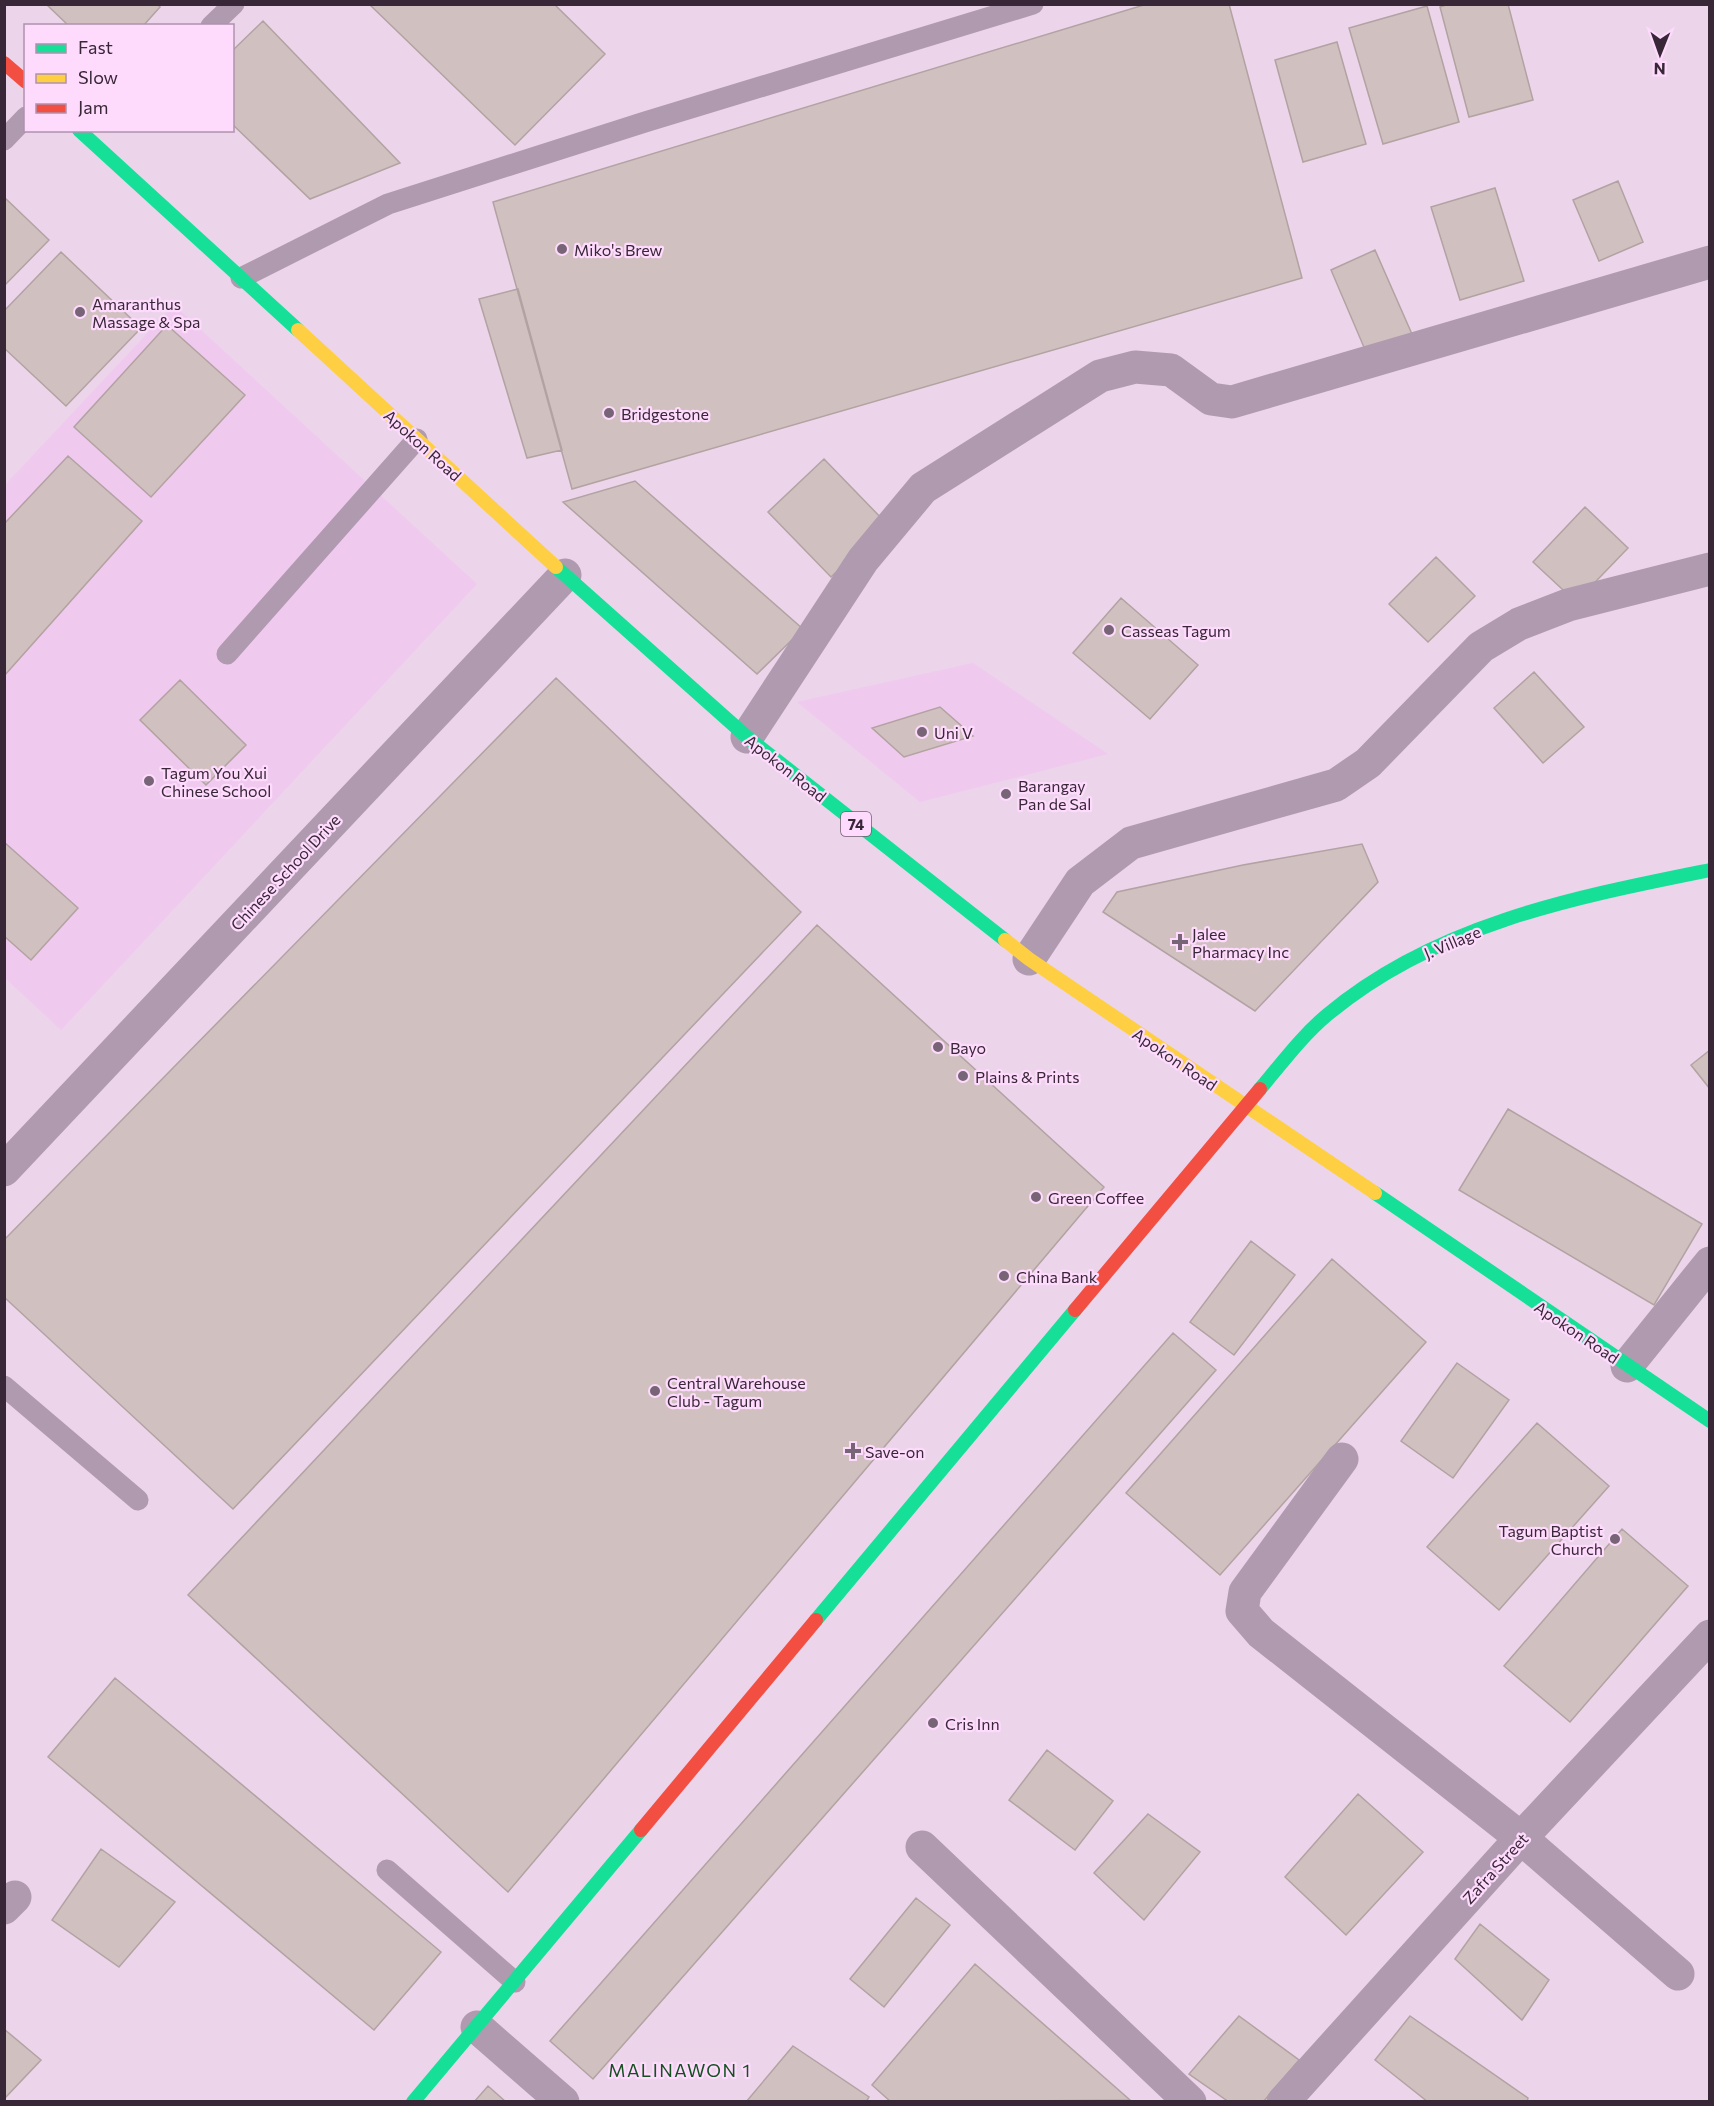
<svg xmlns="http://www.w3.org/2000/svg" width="1714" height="2106" viewBox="0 0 1714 2106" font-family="Commissioner,sans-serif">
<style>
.built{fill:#efc9ee}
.building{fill:#d0c0c0;stroke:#b2a2a2;stroke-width:1.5}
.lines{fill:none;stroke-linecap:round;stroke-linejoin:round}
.lane{stroke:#af9aaf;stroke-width:21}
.street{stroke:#af9aaf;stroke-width:33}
.fast{stroke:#16e098;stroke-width:14}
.slow{stroke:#ffcf43;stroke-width:14}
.jam{stroke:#f24e42;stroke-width:14}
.poi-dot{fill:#776476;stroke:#fedafd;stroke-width:2}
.labels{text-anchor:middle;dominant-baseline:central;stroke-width:4.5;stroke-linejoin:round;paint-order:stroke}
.shield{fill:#fedafd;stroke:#735d72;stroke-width:1.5}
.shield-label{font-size:15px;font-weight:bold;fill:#382737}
.poi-label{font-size:16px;fill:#382737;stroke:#fedafd;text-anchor:start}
.street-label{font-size:16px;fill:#382737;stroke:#fedafd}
.neighbourhood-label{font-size:18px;letter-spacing:1.5px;fill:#145120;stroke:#fedafd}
</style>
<rect width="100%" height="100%" fill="#ecd4eb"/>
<path class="built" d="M 174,305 L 477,584 L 61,1030 L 5,978 L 4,486 Z
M 973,663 L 1108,754 L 920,802 L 797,702 Z"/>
<path class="building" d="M 46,4 L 157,4 L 160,7 L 143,26 L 69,26 Z
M 369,4 L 554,4 L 605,54 L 515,145 Z
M 1147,4 L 1229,4 L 1302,278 L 572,489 L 493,202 Z
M 1449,4 L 1508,4 L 1533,100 L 1469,117 L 1440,7 Z
M 1427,6 L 1459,122 L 1383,144 L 1349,28 Z
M 263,21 L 400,163 L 310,199 L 232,124 L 232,51 Z
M 1337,42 L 1366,144 L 1303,162 L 1275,60 Z
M 1618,181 L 1643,242 L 1599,261 L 1573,200 Z
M 1495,188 L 1524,281 L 1460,300 L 1431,207 Z
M 4,197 L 49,240 L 4,286 Z
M 1375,250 L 1415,341 L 1366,352 L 1331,270 Z
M 61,252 L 141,328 L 66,406 L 4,348 L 4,311 Z
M 518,289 L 562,450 L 527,458 L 479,299 Z
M 167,325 L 245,395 L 151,497 L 74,427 Z
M 68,456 L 142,521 L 4,676 L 4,524 Z
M 824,459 L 887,524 L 831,577 L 768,512 Z
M 635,481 L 803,629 L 757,674 L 563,502 Z
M 1585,507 L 1628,548 L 1576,602 L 1533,562 Z
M 1436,557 L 1475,596 L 1428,642 L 1389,604 Z
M 1121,598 L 1198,665 L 1150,719 L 1073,653 Z
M 1534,672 L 1584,727 L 1543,763 L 1494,708 Z
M 556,678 L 801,912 L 233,1509 L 4,1297 L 4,1240 Z
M 180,680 L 246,745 L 206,785 L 140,720 Z
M 940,707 L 973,736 L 904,757 L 872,728 Z
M 4,842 L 78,908 L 31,960 L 4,936 Z
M 1362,844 L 1378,882 L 1255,1011 L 1103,912 L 1117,892 L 1243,865 Z
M 817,925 L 1104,1187 L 508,1892 L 188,1595 Z
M 1710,1050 L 1710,1089 L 1691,1065 Z
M 1508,1109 L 1702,1224 L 1654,1305 L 1459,1190 Z
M 1251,1241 L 1295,1275 L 1234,1355 L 1190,1322 Z
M 1332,1259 L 1426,1342 L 1220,1575 L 1126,1493 Z
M 1173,1333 L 1216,1370 L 593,2079 L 550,2041 Z
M 1457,1363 L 1509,1400 L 1453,1478 L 1401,1441 Z
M 1537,1423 L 1609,1486 L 1499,1610 L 1427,1547 Z
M 1622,1529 L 1688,1586 L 1570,1722 L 1504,1666 Z
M 115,1678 L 441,1952 L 374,2030 L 48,1757 Z
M 1047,1750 L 1113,1801 L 1075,1850 L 1009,1800 Z
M 1358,1794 L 1423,1852 L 1346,1935 L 1285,1877 Z
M 1148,1814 L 1200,1852 L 1144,1920 L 1094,1873 Z
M 101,1849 L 175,1902 L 119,1967 L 52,1920 Z
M 916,1898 L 950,1925 L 884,2007 L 850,1979 Z
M 1480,1924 L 1549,1980 L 1522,2020 L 1455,1959 Z
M 975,1964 L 1130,2100 L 891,2102 L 872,2085 Z
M 1239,2016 L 1299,2060 L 1263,2102 L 1229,2102 L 1189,2074 Z
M 1410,2016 L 1528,2098 L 1527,2102 L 1428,2102 L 1375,2060 Z
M 4,2029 L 41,2060 L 4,2099 Z
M 793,2046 L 869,2097 L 866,2102 L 746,2102 Z
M 488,2086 L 506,2102 L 474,2102 Z"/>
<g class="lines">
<path class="lane" d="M 211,26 L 234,4
M 4,140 L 26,117
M 241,278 L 388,204 L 645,122 L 1033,4
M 227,654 L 417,439
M 4,1386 L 138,1500
M 387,1870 L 515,1982"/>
<path class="street" d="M 747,737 L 863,560 L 923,488 L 1100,376 L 1135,367 L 1171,370 L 1211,399 L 1232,402 L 1710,262
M 1029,959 L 1080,882 L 1131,843 L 1336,785 L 1368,763 L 1481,647 L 1519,624 L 1568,605 L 1710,569
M 4,1170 L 565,575
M 1627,1366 L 1710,1263
M 1342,1459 L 1245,1592 L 1242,1611 L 1261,1633 L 1521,1838 L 1678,1974
M 922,1847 L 1190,2102
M 4,1908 L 15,1897
M 477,2027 L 563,2102
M 1283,2102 L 1521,1838 L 1710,1636"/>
<path class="fast" d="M 79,130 L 298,330
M 556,567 L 747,737 L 1005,940
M 1260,1089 C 1282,1063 1302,1036 1327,1015 C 1435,924 1576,897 1710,870
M 1375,1193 L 1710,1421
M 816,1620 L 1075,1310
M 413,2102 L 641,1830"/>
<path class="slow" d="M 298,330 L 556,567
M 1005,940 L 1029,959 L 1375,1193"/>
<path class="jam" d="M 4,63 L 26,82
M 1075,1310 L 1260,1089
M 641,1830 L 816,1620"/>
</g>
<g class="poi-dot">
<circle cx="562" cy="249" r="6"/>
<circle cx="80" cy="312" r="6"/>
<circle cx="609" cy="413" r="6"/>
<circle cx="1109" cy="630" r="6"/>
<circle cx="922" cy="732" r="6"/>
<circle cx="149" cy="781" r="6"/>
<circle cx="1006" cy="794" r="6"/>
<path d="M1177 933h6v6h6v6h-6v6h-6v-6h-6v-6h6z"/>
<circle cx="938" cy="1047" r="6"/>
<circle cx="963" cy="1076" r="6"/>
<circle cx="1036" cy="1197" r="6"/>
<circle cx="1004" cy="1276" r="6"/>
<circle cx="655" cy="1391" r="6"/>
<path d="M850 1442h6v6h6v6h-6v6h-6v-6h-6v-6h6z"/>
<circle cx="1615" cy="1539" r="6"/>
<circle cx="933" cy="1723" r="6"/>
</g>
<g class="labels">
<rect class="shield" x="841" y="812" width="30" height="24" rx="4.5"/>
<g class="shield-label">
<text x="856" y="824">74</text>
</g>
<g class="poi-label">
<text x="574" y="249">Miko's Brew</text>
<text x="92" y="303">Amaranthus<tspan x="92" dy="18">Massage &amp; Spa</tspan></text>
<text x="621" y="413">Bridgestone</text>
<text x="1121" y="630">Casseas Tagum</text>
<text x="934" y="732">Uni V</text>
<text x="161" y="772">Tagum You Xui<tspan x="161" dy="18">Chinese School</tspan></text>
<text x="1018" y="785">Barangay<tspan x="1018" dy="18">Pan de Sal</tspan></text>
<text x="1192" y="933">Jalee<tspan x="1192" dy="18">Pharmacy Inc</tspan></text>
<text x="950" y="1047">Bayo</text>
<text x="975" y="1076">Plains &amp; Prints</text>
<text x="1048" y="1197">Green Coffee</text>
<text x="1016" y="1276">China Bank</text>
<text x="667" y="1382">Central Warehouse<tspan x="667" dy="18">Club - Tagum</tspan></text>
<text x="865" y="1451">Save-on</text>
<text x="1603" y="1530" text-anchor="end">Tagum Baptist<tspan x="1603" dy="18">Church</tspan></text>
<text x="945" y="1723">Cris Inn</text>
</g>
<g class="street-label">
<text transform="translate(423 445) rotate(42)">Apokon Road</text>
<text transform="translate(786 768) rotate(38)">Apokon Road</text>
<text transform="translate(285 872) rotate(-47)">Chinese School Drive</text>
<text transform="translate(1452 942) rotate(-23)">J. Village</text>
<text transform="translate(1175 1059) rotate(34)">Apokon Road</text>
<text transform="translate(1577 1332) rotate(34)">Apokon Road</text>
<text transform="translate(1495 1868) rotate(-48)">Zafra Street</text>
</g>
<g class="neighbourhood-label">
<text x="680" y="2070">MALINAWON 1</text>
</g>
</g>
<rect width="1714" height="2106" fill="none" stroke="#382737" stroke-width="12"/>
<rect x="24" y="24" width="210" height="108" fill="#fedafd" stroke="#af92ae" stroke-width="1.5"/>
<rect x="36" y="44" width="30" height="9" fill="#16e098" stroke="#af92ae" stroke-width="1.5"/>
<text x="78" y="54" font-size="18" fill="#382737">Fast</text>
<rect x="36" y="74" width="30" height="9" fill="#ffcf43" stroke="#af92ae" stroke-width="1.5"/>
<text x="78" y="84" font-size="18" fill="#382737">Slow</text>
<rect x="36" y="104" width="30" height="9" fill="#f24e42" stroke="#af92ae" stroke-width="1.5"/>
<text x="78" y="114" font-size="18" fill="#382737">Jam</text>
<g transform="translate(1660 54) rotate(181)" stroke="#fedafd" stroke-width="4.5" paint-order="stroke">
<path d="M0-4.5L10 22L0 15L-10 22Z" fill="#382737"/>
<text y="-9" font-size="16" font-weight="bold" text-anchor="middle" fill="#382737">N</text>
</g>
</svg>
